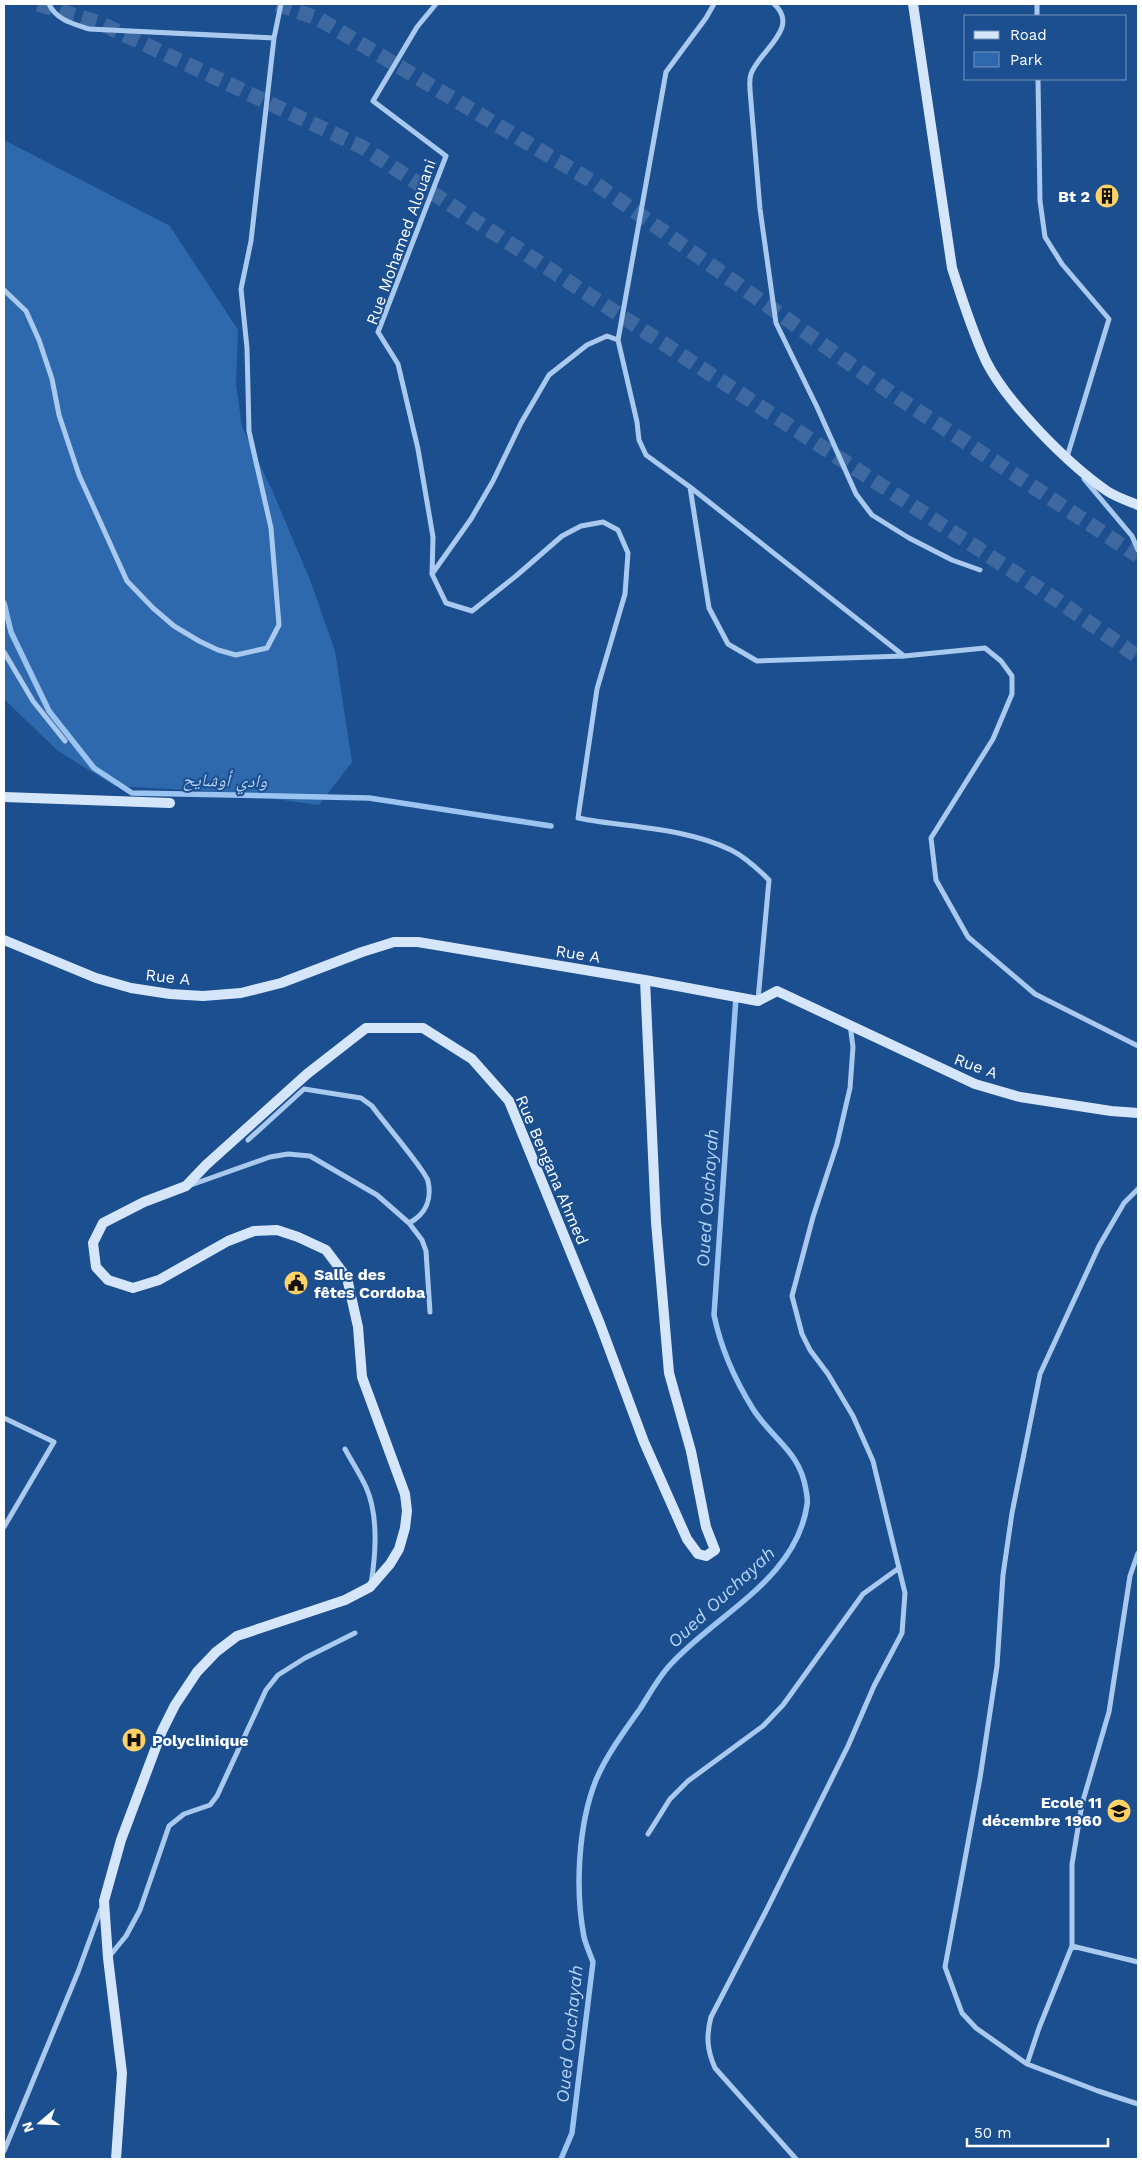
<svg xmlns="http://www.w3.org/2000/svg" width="1142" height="2163" viewBox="0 0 1142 2163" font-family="'Work Sans','Noto Naskh Arabic',sans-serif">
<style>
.green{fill:#2e69ad}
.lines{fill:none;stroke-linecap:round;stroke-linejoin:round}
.stream{stroke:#9cc4f0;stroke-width:5.5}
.highway-tunnel{stroke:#3d69a0;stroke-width:15;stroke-dasharray:15 8;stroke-linecap:butt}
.street{stroke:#a9c9ee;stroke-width:5}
.secondary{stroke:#d6e6fa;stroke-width:10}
.labels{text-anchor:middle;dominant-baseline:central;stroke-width:4;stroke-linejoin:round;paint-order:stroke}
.poi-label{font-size:16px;font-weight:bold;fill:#fff;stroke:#1b4f8f;text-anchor:end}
.street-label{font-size:16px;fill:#fff;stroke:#1b4f8f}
.water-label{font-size:18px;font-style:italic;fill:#b5d3f5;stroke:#1b4f8f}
</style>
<rect width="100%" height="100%" fill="#1b4f8f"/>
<path class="green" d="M 4,140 L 170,226 L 238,330 L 236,384 L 242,427 L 272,490 L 310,580 L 335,651 L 352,762 L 319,805 L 224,792 L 115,786 L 58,751 L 4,699 Z"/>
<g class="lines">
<path class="stream" d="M 4,603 L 11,632 L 49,711 L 94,768 L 132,793 L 369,798 L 551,826
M 561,2159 L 572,2133 L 593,1962 C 590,1954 586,1945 584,1937 C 575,1890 578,1825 596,1780 C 606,1756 625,1730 640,1709 C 649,1695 658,1678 670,1665 C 716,1614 796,1580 807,1505 C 808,1500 807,1495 806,1490 C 800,1451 772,1439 753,1409 C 735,1380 721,1349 714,1315 L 736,997"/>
<path class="highway-tunnel" d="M 38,4 L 100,23 L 362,147 L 1060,602 L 1138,657
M 277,4 L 319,19 L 595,183 L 891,393 L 1138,556"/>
<path class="street" d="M 49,4 C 56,20 74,24 89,29 L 274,38
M 436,4 L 417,27 L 373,101 L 446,156 L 378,332 L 398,364 L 418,449 L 433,537 L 432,574 L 446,603 L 472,611 L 516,576 L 562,536 L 581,526 L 603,522 L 618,530 L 628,553 L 625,594 L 597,689 L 578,818 C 628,828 684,827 731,850 C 745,857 758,869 769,880 L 758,1000
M 714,4 L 706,18 L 666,72 L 618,340 L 637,422 L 639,440 L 646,455 L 690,487 L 709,608 L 728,644 L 757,661 L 904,656 L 985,648 L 1001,661 L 1012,676 L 1012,694 L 993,739 L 931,838 L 936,880 L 968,937 L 1035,994 L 1138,1046
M 774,4 C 801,28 759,51 751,74 C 749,79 750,85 750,90 L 760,209 L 776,323 L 817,407 L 856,494 L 872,515 L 909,538 L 952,560 L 980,570
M 1037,4 L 1037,16
M 1038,79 L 1040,201 L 1045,237 L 1062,264 L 1109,319 L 1067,457
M 4,290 L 26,311 L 39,340 L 52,379 L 59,415 L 79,475 L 127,581 L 153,608 L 174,626 L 199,641 L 218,650 L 236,655 L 267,648 L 279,625 L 271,528 L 249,431 L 247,348 L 241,289 L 251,241 L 274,38 L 281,4
M 1084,479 L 1132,536 L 1138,550
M 690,487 L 904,656
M 432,574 L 471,519 L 493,481 L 521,423 L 549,375 L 587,345 L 607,336 L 618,340
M 4,652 L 33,701 L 65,741
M 248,1140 L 304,1089 L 361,1098 L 372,1106 C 381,1119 426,1171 428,1181 C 432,1199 426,1214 409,1223
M 191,1185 L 270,1157 L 288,1154 L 310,1156 L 377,1195 L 409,1223 L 422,1240 L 426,1251 L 430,1312
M 1138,1189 L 1124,1203 L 1099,1246 L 1040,1374 L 1012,1513 L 1003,1575 L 997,1666 L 980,1778 L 945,1967 L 962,2013 L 976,2028 L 1027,2064 L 1098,2091 L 1138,2104
M 4,1418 L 54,1442 L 4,1527
M 345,1449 C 352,1462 360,1474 366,1487 C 379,1516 376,1553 371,1584
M 648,1834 L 670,1799 L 688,1781 L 763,1726 L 783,1705 L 863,1594 L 899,1568
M 1072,1946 L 1138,1962
M 108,1958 L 126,1936 L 140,1910 L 169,1826 L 184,1814 L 210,1805 L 217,1796 L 266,1690 L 278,1675 L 305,1658 L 355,1633
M 1027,2064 L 1039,2028 L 1072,1946 L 1072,1864 L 1082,1804 L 1109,1712 L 1130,1576 L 1138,1553
M 4,2151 L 78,1972 L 101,1909
M 796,2159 L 715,2068 C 707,2050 706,2036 711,2017 L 765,1913 L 848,1746 L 874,1686 L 902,1633 L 905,1593 L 873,1461 L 853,1416 L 828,1374 L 810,1350 L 802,1334 L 792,1296 L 813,1217 L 837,1144 L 850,1088 L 853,1047 L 850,1025"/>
<path class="secondary" d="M 913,4 L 952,268 C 962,299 972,331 986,361 C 1007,403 1068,464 1107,491 C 1116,497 1128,501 1138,505
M 4,797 L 170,803
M 4,940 L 96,978 L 131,988 L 170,994 L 203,996 L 241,993 L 281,983 L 362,952 L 394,942 L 418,942 L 645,980 L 758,1001 L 777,991 L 975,1084 L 1020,1097 L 1111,1111 L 1138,1113
M 116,2159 L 122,2073 L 108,1958 L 104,1901 L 121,1840 L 162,1731 L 175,1705 L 197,1672 L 216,1652 L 237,1636 L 345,1600 L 370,1587 L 390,1564 L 399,1549 L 405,1528 L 407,1511 L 405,1494 L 362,1377 L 358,1327 L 347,1278 L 326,1250 L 298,1237 L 277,1230 L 254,1231 L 228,1241 L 159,1280 L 133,1288 L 108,1280 L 96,1267 L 93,1243 L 103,1223 L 144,1202 L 186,1186 L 206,1165 L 307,1074 L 366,1028 L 423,1028 L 472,1059 L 509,1101 L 600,1324 L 644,1442 L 687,1539 L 698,1554 L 706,1556 L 715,1550 L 706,1527 L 691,1451 L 669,1373 L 656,1222 L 645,980"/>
</g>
<defs>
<symbol id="building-disc" viewBox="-11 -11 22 22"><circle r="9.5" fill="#ffd166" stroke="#1b4f8f"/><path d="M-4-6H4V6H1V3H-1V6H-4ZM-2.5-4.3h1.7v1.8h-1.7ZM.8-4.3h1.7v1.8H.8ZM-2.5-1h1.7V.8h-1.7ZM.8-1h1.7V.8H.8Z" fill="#111"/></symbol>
<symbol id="civic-disc" viewBox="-11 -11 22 22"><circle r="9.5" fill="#ffd166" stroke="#1b4f8f"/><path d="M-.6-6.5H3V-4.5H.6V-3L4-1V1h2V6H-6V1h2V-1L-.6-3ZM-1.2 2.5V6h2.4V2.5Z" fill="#111"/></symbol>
<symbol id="hospital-disc" viewBox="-11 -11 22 22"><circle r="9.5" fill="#ffd166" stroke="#1b4f8f"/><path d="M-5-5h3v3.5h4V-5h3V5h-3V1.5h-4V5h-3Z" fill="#111"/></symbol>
<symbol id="school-disc" viewBox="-11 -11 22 22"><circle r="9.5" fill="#ffd166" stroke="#1b4f8f"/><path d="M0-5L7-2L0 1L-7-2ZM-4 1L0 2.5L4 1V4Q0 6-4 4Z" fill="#111"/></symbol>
</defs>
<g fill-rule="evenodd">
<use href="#building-disc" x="1093" y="182" width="28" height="28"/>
<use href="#civic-disc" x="282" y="1269" width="28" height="28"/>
<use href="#hospital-disc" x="120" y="1726" width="28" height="28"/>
<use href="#school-disc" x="1105" y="1797" width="28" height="28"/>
</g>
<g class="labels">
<g class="poi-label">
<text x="1090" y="196">Bt 2</text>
<text x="314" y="1274" text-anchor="start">Salle des<tspan x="314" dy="18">fêtes Cordoba</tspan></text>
<text x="152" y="1740" text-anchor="start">Polyclinique</text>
<text x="1102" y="1802">Ecole 11<tspan x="1102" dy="18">décembre 1960</tspan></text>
</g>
<g class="street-label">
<text transform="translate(401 242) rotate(-70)">Rue Mohamed Alouani</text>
<text transform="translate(578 954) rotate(9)">Rue A</text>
<text transform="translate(168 977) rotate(6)">Rue A</text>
<text transform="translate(976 1066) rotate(20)">Rue A</text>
<text transform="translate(552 1170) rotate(67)">Rue Bengana Ahmed</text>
</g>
<g class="water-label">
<text transform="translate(225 780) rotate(1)">وادي أوشايح</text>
<text transform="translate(707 1198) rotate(-86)">Oued Ouchayah</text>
<text transform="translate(721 1597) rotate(-43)">Oued Ouchayah</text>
<text transform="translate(569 2034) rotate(-84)">Oued Ouchayah</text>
</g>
</g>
<rect width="1142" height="2163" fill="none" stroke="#ffffff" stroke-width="10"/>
<rect x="964" y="15" width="162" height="65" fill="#1b4f8f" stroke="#7695bc"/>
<rect x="974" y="31" width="25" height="8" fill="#d6e6fa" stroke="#7695bc"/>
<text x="1010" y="40" font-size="15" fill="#ffffff">Road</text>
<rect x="974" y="52" width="25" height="15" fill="#2e69ad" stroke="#7695bc"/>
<text x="1010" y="65" font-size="15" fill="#ffffff">Park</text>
<g transform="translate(40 2123) rotate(251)" stroke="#1b4f8f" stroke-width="4" paint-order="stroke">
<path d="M0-4L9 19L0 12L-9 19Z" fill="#ffffff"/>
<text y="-8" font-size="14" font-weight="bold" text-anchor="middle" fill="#ffffff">N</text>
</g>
<path d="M967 2138v8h141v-8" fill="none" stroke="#ffffff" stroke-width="2.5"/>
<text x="974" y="2138" font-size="15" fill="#ffffff" stroke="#1b4f8f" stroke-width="4" paint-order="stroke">50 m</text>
</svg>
